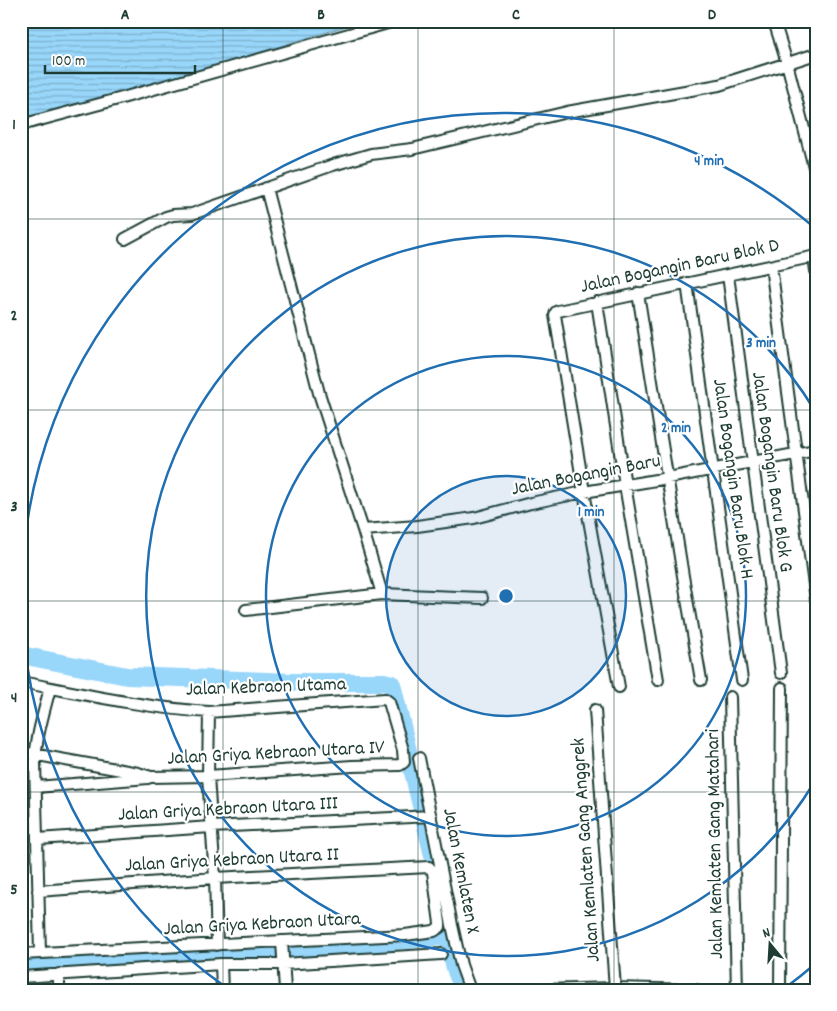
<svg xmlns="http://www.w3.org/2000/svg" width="837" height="1011" viewBox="0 0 837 1011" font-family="Dekko,sans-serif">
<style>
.water{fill:url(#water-rules);stroke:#6899ab}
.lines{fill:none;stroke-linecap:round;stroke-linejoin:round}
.river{stroke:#98d6fa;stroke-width:18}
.minor-casing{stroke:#1f3d34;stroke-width:14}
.minor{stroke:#fff;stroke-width:10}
.grid{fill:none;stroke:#1f3d34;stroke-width:1;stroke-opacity:0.55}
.ring{fill:none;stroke:#1f6fb2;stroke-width:2.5}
.labels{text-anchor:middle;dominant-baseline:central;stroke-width:4.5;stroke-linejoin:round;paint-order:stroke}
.street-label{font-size:20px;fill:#1f3d34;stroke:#fff}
.centre{fill:#1f6fb2;stroke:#fff;stroke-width:2.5}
.ring-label{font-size:15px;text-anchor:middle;font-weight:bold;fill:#1f6fb2;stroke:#fff;stroke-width:4.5;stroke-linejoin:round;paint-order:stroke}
.neatline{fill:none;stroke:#1f3d34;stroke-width:2}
.grid-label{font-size:16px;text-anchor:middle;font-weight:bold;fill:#1f3d34}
</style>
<defs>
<pattern id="water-rules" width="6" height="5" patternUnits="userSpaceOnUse" patternTransform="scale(1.25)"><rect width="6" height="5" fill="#98d6fa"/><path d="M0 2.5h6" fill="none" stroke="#7bafcb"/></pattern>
</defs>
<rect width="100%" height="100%" fill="#fff"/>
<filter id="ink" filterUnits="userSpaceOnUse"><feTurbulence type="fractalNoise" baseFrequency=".02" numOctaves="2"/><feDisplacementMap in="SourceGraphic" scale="10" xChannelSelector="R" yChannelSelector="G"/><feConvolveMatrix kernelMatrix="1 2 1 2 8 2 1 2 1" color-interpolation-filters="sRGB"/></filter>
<g filter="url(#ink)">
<path class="water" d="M 21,21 L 363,21 L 72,109 L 21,122 Z"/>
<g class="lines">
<path class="river" d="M 21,655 L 127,676 L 293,682 L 384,682 L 392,684 L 434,860 L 443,928 C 451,941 451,957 456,971 C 458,978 462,984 465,990
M 21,962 L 290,951 L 448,936"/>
<defs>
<path id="minor" d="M 774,21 L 787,63 L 816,175
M 21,125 L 122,98 L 395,21
M 266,188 L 319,393 L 363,530 L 382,594
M 125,239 L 166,217 L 173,215 L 192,214 L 333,165 L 371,154 L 412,149 L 567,112 L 719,85 L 816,54
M 814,256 L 816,271
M 771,266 L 816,600
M 728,275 L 781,673
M 687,283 L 742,680
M 638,293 L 683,576 L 701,680
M 597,302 L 625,485 L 658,680
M 363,530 L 417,526 L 474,518 L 531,503 L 584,492 L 668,478 L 816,450
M 246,610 L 382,594 L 482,598
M 21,682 C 83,694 146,708 209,712 L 385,699 L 389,702 L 403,750 L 404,762 L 400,765 L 352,766 L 208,776 L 151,777 L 138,773 L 21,752
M 619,687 L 584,492 L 555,315 L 556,312 L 558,311 L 816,256
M 730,697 L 737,990
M 595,710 L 615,988
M 209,712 L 208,776 L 215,878 L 217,945
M 419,758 L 452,925 L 461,965 L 470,990
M 36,787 L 148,778
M 38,839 L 211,827 L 431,816
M 282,941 L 285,990
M 40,953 L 35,762 C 36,737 44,712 50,688
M 21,954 L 405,935 L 434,931 L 440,927 L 440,923 L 433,872 L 431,869 L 429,867 L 215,878 L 38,891
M 221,964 L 222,990
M 59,974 L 59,990
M 21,977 L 221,964 L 283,964 L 441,954
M 541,990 L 615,988 L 696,990
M 780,990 L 782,688"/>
</defs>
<use href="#minor" class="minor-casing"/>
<use href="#minor" class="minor"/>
</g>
</g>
<path class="grid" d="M 223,21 L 223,990M 418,21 L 418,990M 614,21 L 614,990M 21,219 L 816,219M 21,410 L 816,410M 21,601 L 816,601M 21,792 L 816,792"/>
<circle cx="506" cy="596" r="120" fill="#1f6fb2" fill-opacity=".12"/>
<g class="ring">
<circle cx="506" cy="596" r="120"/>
<circle cx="506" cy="596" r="240"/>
<path d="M815 781A360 360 0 1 1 815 411"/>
<path d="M815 964A481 481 0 0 1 785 988M227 988A481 481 0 1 1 815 228"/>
</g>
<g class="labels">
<g class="street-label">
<text transform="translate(680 267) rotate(-12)">Jalan Bogangin Baru Blok D</text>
<text transform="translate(771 472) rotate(82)">Jalan Bogangin Baru Blok G</text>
<text transform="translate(586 476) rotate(-11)">Jalan Bogangin Baru</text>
<text transform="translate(732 479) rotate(82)">Jalan Bogangin Baru Blok H</text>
<text transform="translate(266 688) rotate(-2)">Jalan Kebraon Utama</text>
<text transform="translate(276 754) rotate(-3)">Jalan Griya Kebraon Utara IV</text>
<text transform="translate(228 810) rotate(-3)">Jalan Griya Kebraon Utara III</text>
<text transform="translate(716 844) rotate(-91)">Jalan Kemlaten Gang Matahari</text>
<text transform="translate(587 850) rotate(-94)">Jalan Kemlaten Gang Anggrek</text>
<text transform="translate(232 861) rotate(-3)">Jalan Griya Kebraon Utara II</text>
<text transform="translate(460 871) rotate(79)">Jalan Kemlaten X</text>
<text transform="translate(262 925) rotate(-3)">Jalan Griya Kebraon Utara</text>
</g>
</g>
<circle cx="506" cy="596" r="8" class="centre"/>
<g class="ring-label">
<text x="709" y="165">4 min</text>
<text x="761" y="347">3 min</text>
<text x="676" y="432">2 min</text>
<text x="591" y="516">1 min</text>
</g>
<rect width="837" height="1011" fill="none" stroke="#fff" stroke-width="55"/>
<g transform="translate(770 944) rotate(342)" stroke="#ffffff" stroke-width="4" paint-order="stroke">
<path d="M0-4L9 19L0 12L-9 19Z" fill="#1f3d34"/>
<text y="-8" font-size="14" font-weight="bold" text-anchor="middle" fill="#1f3d34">N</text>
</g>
<path d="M45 65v8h150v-8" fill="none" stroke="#1f3d34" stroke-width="2.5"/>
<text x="52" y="65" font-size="15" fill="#1f3d34" stroke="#ffffff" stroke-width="4" paint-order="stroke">100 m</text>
<rect x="28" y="28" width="782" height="956" class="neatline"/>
<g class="grid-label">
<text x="125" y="19">A</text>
<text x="321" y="19">B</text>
<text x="516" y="19">C</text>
<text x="712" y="19">D</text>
<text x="14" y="129">1</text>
<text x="14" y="320">2</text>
<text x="14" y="511">3</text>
<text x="14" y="702">4</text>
<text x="14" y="894">5</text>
</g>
</svg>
